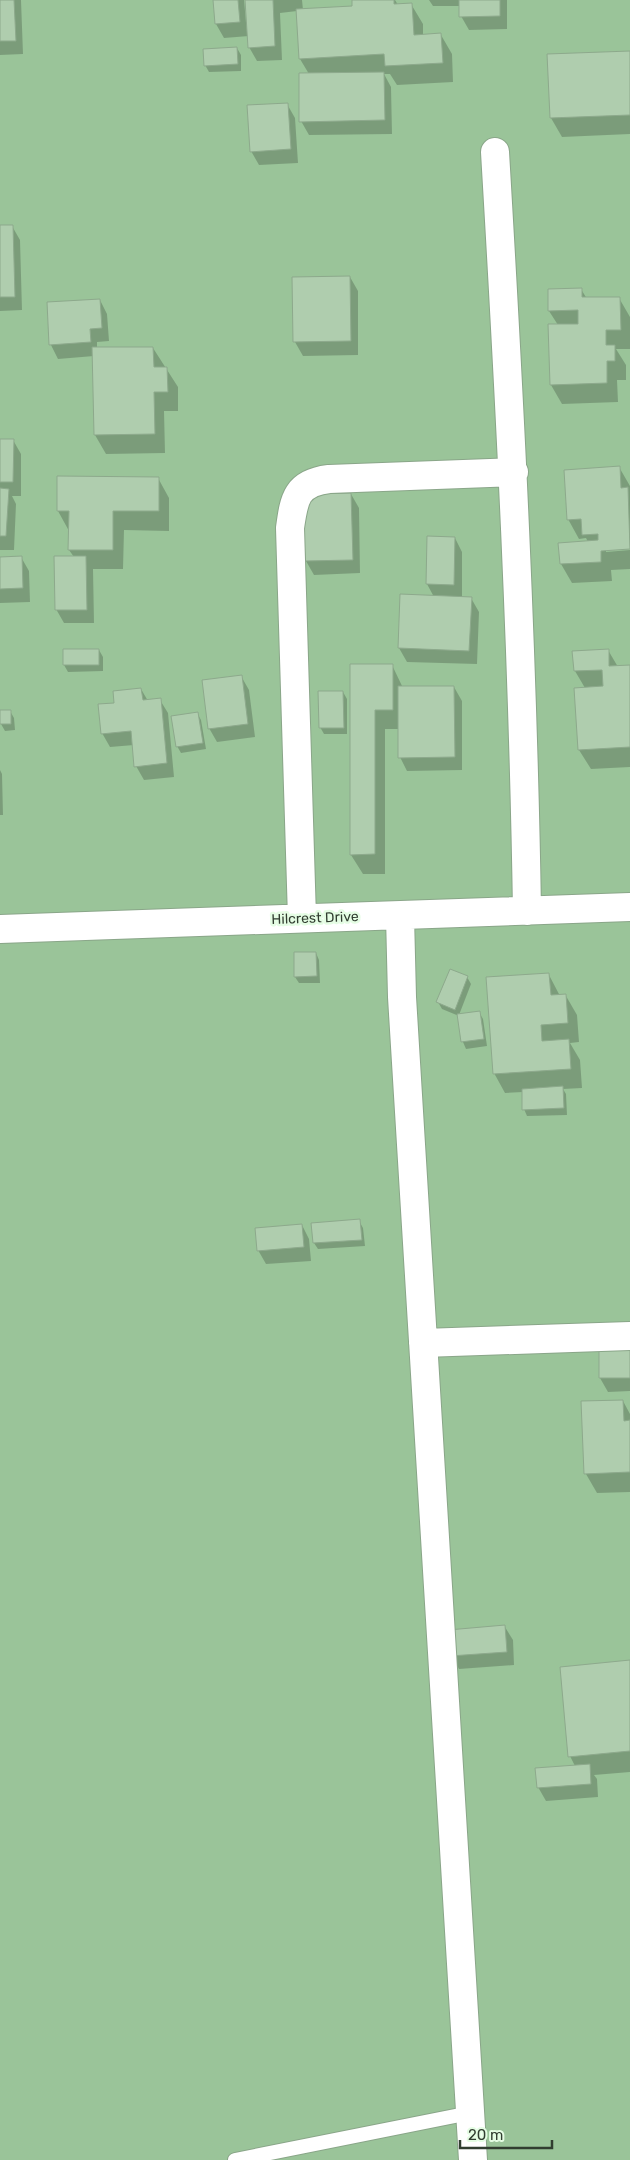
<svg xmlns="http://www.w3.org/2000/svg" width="630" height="2160" viewBox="0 0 630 2160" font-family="Rubik,sans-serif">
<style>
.green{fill:#9ac499}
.shadow{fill:#0003}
.building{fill:#afcdae;stroke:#8da98c}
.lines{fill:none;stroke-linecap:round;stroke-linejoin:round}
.lane-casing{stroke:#8aa689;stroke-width:16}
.street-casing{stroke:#8aa689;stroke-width:30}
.lane{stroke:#fff;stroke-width:14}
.street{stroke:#fff;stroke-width:28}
.labels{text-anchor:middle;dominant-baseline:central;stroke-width:5;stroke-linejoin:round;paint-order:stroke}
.street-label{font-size:14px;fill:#313d30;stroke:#e5fde4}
</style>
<rect width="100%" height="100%" fill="#d4f2d3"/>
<path class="green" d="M 0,0 L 630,0 L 630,2160 L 0,2160 Z"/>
<path class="shadow" d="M 0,0 L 21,0 L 23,54 L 0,55 Z
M 214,0 L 244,0 L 246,22 L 248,22 L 247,0 L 302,0 L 303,10 L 354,7 L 353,0 L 395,0 L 398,5 L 411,4 L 423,24 L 423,36 L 441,35 L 452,54 L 453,82 L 397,85 L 390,74 L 384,74 L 391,87 L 392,134 L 309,135 L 301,121 L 309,74 L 300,59 L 297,11 L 280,13 L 282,60 L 257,61 L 249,47 L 249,36 L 224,38 L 216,24 Z
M 429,0 L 507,0 L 507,29 L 469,30 L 461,16 L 461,6 L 433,6 Z
M 237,48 L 241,55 L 241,71 L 209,72 L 205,65 Z
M 630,52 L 630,134 L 562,137 L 551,118 Z
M 287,104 L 295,118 L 298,163 L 259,165 L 251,151 Z
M 12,226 L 20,240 L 22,310 L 0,311 L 0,227 Z
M 350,277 L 358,291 L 358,355 L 303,356 L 295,342 Z
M 581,289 L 587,299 L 619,298 L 630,317 L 630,349 L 616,349 L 626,365 L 626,380 L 617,380 L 618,402 L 562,404 L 551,385 L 558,325 L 549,311 Z
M 100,300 L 107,314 L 109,341 L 97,342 L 97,348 L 153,348 L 178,387 L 178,411 L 164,411 L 165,453 L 106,454 L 95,435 L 94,356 L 58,359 L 51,345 Z
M 0,440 L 13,440 L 21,454 L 21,496 L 12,496 L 16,504 L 14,550 L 0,550 Z
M 619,467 L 630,486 L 630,548 L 606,549 L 606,552 L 630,550 L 630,569 L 611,570 L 612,581 L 572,583 L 561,564 L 560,544 L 588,542 L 586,538 L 579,539 L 568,519 Z
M 58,478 L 158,478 L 169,498 L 169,531 L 124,530 L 123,569 L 93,569 L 94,623 L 64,623 L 56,609 L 74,557 L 69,550 L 69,531 L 58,511 Z
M 351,494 L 359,508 L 360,573 L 314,575 L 306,561 L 303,495 Z
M 455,538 L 462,552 L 462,598 L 471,598 L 479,612 L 477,664 L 407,662 L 399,648 L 434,597 L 427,584 Z
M 21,557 L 29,571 L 30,602 L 0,603 L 0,558 Z
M 99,650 L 103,657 L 103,671 L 68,672 L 64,665 Z
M 608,650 L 618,667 L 630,666 L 630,767 L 591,769 L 579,750 L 585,688 L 575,671 L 574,653 Z
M 352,665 L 392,665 L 403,688 L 454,687 L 462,701 L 462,770 L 407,771 L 400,757 L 399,729 L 385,729 L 385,874 L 363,874 L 351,855 Z
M 241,676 L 249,690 L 255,737 L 217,742 L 209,728 Z
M 141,689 L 148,701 L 160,700 L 168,713 L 174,777 L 144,780 L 136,766 L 134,745 L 110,747 L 102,733 L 115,704 Z
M 343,692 L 347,699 L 347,734 L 324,734 L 320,727 Z
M 10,711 L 14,718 L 15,730 L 5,731 L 1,724 L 1,712 Z
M 197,713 L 201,720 L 206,749 L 181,753 L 177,746 Z
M 0,770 L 2,774 L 3,815 L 0,815 Z
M 316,953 L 319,960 L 320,983 L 299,983 L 295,977 Z
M 549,975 L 560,996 L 566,996 L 577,1015 L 579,1042 L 570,1043 L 580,1060 L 582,1088 L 563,1089 L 566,1094 L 567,1115 L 527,1116 L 524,1109 L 523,1092 L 505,1093 L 494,1073 Z
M 467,977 L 471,984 L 459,1015 L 479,1012 L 483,1019 L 487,1046 L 466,1049 L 463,1042 L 459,1016 L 442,1009 L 438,1002 Z
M 359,1221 L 363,1228 L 365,1246 L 318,1249 L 314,1243 Z
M 302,1225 L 309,1239 L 311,1261 L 266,1264 L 258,1250 Z
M 630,1347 L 630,1391 L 608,1392 L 600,1378 Z
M 623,1401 L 630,1414 L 630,1492 L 597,1493 L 586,1474 Z
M 505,1627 L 513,1640 L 514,1665 L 459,1669 L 451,1655 Z
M 630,1663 L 630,1772 L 594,1775 L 597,1779 L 598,1797 L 546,1801 L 538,1787 L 575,1766 L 570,1756 Z"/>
<path class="building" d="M 0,0 L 14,0 L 16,41 L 0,41 Z
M 213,0 L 238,0 L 240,22 L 215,24 Z
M 245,0 L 273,0 L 275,46 L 248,48 Z
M 352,0 L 394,0 L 394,4 L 412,3 L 414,35 L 441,33 L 443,63 L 385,66 L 384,54 L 299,59 L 296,9 L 352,6 Z
M 459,0 L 500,0 L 500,16 L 459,17 Z
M 237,47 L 238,64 L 204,66 L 203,49 Z
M 630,51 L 630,115 L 550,118 L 547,54 Z
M 384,72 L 385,120 L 299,122 L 299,73 Z
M 288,103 L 291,149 L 250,152 L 247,105 Z
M 0,225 L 13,225 L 15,297 L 0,297 Z
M 350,276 L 351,341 L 293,342 L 292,277 Z
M 582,288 L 582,297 L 620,297 L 621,330 L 606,330 L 606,345 L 615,345 L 615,361 L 607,361 L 607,383 L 550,385 L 548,324 L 578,324 L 578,310 L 548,311 L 548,289 Z
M 100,299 L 102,328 L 90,329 L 91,342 L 49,345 L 47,302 Z
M 92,347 L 153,347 L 154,367 L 167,367 L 168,392 L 154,392 L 155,434 L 94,435 Z
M 0,439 L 14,439 L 13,482 L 0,482 Z
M 620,466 L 621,488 L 628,487 L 630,549 L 601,551 L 601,562 L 560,564 L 558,543 L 598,540 L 598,534 L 582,535 L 581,519 L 567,520 L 564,470 Z
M 57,476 L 159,477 L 159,511 L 113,511 L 113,550 L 68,550 L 69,511 L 57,511 Z
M 0,488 L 9,489 L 6,536 L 0,536 Z
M 351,493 L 353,560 L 305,561 L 302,494 Z
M 427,536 L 455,537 L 454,585 L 426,584 Z
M 22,556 L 23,588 L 0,589 L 0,557 Z
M 54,556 L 86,556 L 87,610 L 55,610 Z
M 400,594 L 472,597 L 469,651 L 398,648 Z
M 63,649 L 99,649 L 99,665 L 63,665 Z
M 609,649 L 609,666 L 630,665 L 630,747 L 578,750 L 574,688 L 603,686 L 602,670 L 574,671 L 572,651 Z
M 350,664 L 393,664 L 393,710 L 375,710 L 375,854 L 350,855 Z
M 242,675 L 248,724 L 208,729 L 202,680 Z
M 398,686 L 454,686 L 455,757 L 398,758 Z
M 141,688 L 143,700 L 161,698 L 167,763 L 134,767 L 131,731 L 101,734 L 98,704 L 114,703 L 113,691 Z
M 318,691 L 343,691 L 344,728 L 319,728 Z
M 0,710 L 11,710 L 11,724 L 0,724 Z
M 198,712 L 203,743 L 176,747 L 171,716 Z
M 294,952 L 316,952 L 317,976 L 294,977 Z
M 450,969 L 468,976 L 455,1010 L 436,1002 Z
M 549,973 L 551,995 L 566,994 L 568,1023 L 541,1025 L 542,1041 L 569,1039 L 571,1069 L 493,1074 L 486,977 Z
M 480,1011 L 484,1039 L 461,1042 L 457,1014 Z
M 563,1086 L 564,1108 L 522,1110 L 522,1089 Z
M 360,1219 L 362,1240 L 313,1243 L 311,1223 Z
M 302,1224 L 304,1247 L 257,1251 L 255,1228 Z
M 599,1346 L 630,1346 L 630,1378 L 599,1378 Z
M 623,1400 L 624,1421 L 630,1420 L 630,1472 L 584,1474 L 581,1401 Z
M 505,1625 L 507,1652 L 450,1656 L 448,1630 Z
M 630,1660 L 630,1751 L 568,1757 L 560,1667 Z
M 590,1764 L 591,1784 L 537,1788 L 535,1768 Z"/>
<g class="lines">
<defs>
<path id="lane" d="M 235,2160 L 470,2113"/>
<path id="street" d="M 495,152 C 510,405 523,657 527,911
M 400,916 L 402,997 L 473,2160
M 302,918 L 290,528 C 294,499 296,483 329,479 L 514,472
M 0,929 L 630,907
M 423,1343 L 630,1336"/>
</defs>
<use href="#lane" class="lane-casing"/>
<use href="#street" class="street-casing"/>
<use href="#lane" class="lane"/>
<use href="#street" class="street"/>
</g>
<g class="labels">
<g class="street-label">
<text transform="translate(315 918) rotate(-2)">Hilcrest Drive</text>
</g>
</g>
<path d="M460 2140v8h92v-8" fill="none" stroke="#313d30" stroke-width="2.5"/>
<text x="468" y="2140" font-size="15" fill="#313d30" stroke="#e5fde4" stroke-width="4" paint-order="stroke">20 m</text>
</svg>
